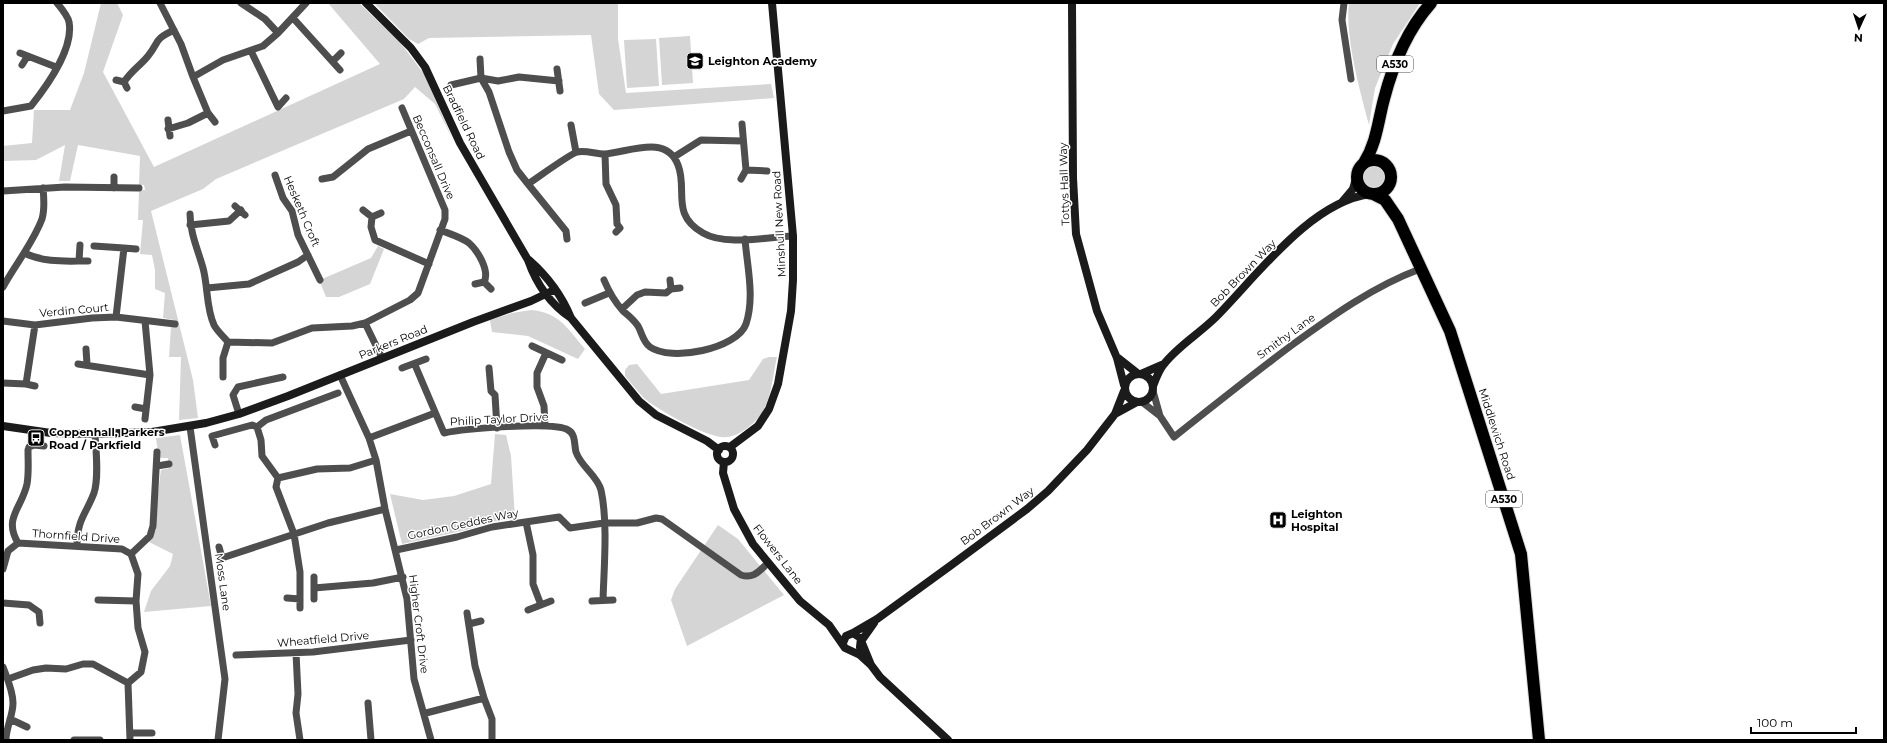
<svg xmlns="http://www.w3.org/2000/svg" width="1887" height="743" viewBox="0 0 1887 743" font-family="Montserrat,sans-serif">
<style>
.green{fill:#d5d5d5}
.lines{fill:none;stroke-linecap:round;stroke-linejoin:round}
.highway-casing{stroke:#dbdbdb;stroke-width:14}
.street{stroke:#4e4e4e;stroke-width:7}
.secondary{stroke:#1b1b1b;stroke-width:8}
.highway{stroke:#000;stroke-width:12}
.labels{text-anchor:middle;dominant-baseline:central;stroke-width:3;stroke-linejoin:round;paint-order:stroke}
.shield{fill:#fff;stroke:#4c4c4c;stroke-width:1}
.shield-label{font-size:10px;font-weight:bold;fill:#000}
.poi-label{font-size:11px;font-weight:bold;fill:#000;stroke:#fff;text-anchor:start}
.street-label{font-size:11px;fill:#000;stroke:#fff}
</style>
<rect width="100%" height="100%" fill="#fff"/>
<path class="green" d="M 101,3 L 117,3 L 123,15 L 103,72 L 154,167 L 380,64 L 328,3 L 359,3 L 399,41 L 424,74 L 454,142 L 435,104 L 415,87 L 404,99 L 216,179 L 203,189 L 151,211 L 193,380 L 198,418 L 179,420 L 181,357 L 169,357 L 171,327 L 174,320 L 163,318 L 165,293 L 155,289 L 155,270 L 152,255 L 140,254 L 143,220 L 138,220 L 139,190 L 145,190 L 144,185 L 139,185 L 140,156 L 78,145 L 70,181 L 59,181 L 65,145 L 36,160 L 3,161 L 3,146 L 32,143 L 34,110 L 70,110 L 84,73 Z
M 374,3 L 618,3 L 618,39 L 626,93 L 771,84 L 774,98 L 614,110 L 599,94 L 591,35 L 429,38 L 418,44 L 409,39 Z
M 1349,3 L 1420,3 L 1393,44 L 1375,88 L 1369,125 C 1360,91 1345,38 1349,3 Z
M 690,36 L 693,83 L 662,85 L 659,38 Z
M 656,39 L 659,86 L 627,88 L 624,40 Z
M1361 177a13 13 0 1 1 26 0a13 13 0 1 1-26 0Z
M 378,246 L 384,249 L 370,284 L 339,297 L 326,297 L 320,282 L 322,279 L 371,258 Z
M 531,310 C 559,312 568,329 585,349 L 578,359 L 528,336 L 492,332 L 490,320 L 512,313 Z
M 769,357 L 777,357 C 773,374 772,395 763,411 C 757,422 740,436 727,437 C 710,440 659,410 645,399 C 638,392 631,383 625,376 L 625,370 L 629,365 L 637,364 L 661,394 L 749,380 L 763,359 Z
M 495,434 L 506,435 L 511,456 L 515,518 L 491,522 L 466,530 L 402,544 L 390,494 L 423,500 L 454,496 L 491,484 Z
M 180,435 L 211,606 L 144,612 L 151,591 L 170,566 L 173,554 L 149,542 L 156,530 L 157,500 L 161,470 L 169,468 L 168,458 L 159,458 L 156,438 Z
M 718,525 L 738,539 L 784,595 L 687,646 L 671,600 L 675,589 Z"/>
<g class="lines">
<defs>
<path id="highway" d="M1357 177a17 17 0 1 1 34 0a17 17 0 1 1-34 0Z
M 1364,163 C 1377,142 1378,121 1384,99 C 1393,64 1407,30 1431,3
M 1375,195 L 1385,200 L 1398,219 L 1450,331 L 1521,554 L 1539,740"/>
</defs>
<use href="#highway" class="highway-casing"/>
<path class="street" d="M 160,3 L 181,44 L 193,77 L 223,60 L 263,46 L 278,33 L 306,3
M 241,3 L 265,19 L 278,33
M 1344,3 L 1342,20 L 1351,79
M 293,18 L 340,70
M 251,51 L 278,107 L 286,98
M 20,53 L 56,67
M 480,59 L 481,78 L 489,92 L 509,152 L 517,170 L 528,184 C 537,178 570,154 577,152 C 585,150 596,154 604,154 C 627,153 666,133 678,165 C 688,190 670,214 703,233 C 725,246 767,237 793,236
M 333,61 L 341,53
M 22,65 L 27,57
M 557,69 L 560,91
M 193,77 L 208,113 L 215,122
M 116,80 L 124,82
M 451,85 L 481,78 L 498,81 L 519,77 L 559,81
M 127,88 L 124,82 C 132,70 140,66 148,56 C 160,41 153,40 174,30
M 3,111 L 31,106 C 47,86 74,48 69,22 C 68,16 61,8 57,3
M 168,120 L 170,136
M 742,124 L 746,170 L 767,171
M 571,125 L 576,152
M 168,129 L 188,123 L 208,113
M 605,154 L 606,184 L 616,205 L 617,224 L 620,228 L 616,232
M 674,157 L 701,140 L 743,141
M 275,175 L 283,198 L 292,211 L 298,235 L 320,280
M 322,179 L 333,177 L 368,149 L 411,131
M 741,179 L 746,170
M 528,184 L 566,231 L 567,239
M 114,188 L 114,177
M 3,191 L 65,187 L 139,188
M 235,206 L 245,215
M 363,210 L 372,217 L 381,213
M 190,214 C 190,233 198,250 203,268 C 208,286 206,308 214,325 C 217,331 224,337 228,342 L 272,343 L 312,328 L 352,326 L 365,323 L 382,358
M 372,217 L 371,227 L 375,240 L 429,264
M 190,225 L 229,221 L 241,210
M 440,230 C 450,234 461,237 469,243 C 478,251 490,271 484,282
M 94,246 L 124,248
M 24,253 C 46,263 64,261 88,261
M 79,261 L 80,245
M 604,280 C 609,292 614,301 623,311 C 628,315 634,320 638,326 C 642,333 643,342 650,347 C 671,362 737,349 746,324 C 755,297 747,266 745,239
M 670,280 L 671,289
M 475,284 L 484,282 L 491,289
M 3,287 C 15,265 33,243 42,219 C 45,209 44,198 43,188
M 207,288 L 249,284 L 298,262 L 308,255
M 585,303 L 609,293
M 622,309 L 637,295 L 645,292 L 666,293 L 671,289 L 680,288
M 116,317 L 124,248 L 136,249
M 3,321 L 35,325 L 92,318 L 116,317 L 175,324
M 145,321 L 150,375 L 145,419
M 365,323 L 410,300 L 418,293 L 445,219 L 445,210 L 402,108
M 532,346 L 562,360
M 86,349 L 87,364
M 78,364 L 150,375
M 415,365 L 444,433 C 462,429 554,421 568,430 C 576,434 574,445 576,452 C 581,467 597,475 601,490 C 608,522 604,567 603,600
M 402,368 L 426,359
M 489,368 L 491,391 L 495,395 L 497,428
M 340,375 L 369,438 L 376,460 L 385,509 L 407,599 L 414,679 L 431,740
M 223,377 L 223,358 L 228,342
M 3,383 L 26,384 L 35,325
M 26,384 L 35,386
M 1153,391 L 1160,416 L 1174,437 C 1213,406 1252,375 1292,345 C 1332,316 1374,286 1420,269
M 1142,402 L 1160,416
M 135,407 L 146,409
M 239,414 L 233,395 L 238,387 L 283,377
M 545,426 L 544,406 L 537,387 L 537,373 L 546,353
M 190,427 L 225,679 L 218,740
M 257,427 L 266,420 L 338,393
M 369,438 L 435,413
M 215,445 L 212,436 L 252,425 L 257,427 L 261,440 L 262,456 L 278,478
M 157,466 L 169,464
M 526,522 L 533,555 L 533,584 L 541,605
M 18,543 L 122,549 L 131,554 L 138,574 L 136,601 L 138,628 L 145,652 L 141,672 L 128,683 L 130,740
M 18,543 C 3,518 22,508 27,484 C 29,473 28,461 28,450 L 29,447 L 34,445 L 44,446
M 77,545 C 77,520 86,514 94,493 C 99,478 96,450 95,434
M 219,547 L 222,558 L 328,523 L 385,509
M 396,550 L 457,537 L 492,527 L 559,517 L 570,528 L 604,523 L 637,523 L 656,518 L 662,519 L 741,575 C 754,579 759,571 768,563
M 131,554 L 150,536 L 153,526 L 157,452
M 3,569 L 8,551 L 18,543
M 314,588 L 373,583 L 403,577
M 287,598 L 300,599
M 314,599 L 314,577
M 98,600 L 136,601
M 592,601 L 613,600
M 3,603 L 29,605 L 39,612 L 40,623
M 300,608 L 300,572 L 294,534 L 276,487 L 278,478 L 317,469 L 350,468 L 376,460
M 528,610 L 551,601
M 469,624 L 481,621
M 296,653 L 298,694 L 296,713 L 300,740
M 236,655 L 313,652 L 411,640
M 3,667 C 7,678 13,691 13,703 C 13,716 6,727 6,740
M 8,679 L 33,670 L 46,668 L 66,669 L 83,664 L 93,664 L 128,683
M 484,698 L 492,719 L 492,740
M 368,703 L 371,740
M 426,713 L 484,698 L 475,666 L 467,613
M 10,719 L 27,727
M 130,733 L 152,733
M 74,740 L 100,740"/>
<path class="secondary" d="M 366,3 L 411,48 L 425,67 L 460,143 L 528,260 C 536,283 550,304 571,318 L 639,401 L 656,415 L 707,441 L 719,450
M 1072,3 L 1073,178 L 1076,234 L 1097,311 L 1117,358 L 1124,385
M 1342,202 L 1353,189 L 1356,179
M 529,260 C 546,275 562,296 571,318
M 1118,358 L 1137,373
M1125 388a14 14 0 1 1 28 0a14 14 0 1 1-28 0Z
M 1141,374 L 1164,364
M 1153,386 C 1156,378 1159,370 1164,364 C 1178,346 1200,333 1216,317 C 1256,277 1310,202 1370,194
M 1115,414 L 1137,402
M 3,426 L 51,433 L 95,434 L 152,432 L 206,423 L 239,414 L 288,396 L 473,322 L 531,301 L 554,290
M717 454a8 8 0 1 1 16 0a8 8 0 1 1-16 0Z
M 730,447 L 758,426 L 769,409 L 778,384 L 791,311 L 793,280 L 793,236 L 772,3
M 724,462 L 723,473 L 734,509 L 753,544 L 800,601 L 829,625 L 845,648 L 860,655 L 871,665
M 853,633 L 877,619 L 950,566 L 1027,509 L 1048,491 L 1087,450 L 1115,414 L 1124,391
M 862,640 L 874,623
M 843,643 L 846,636 L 853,633 L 861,638 L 860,647
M 862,643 L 871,665 L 880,677 L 948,740"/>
<use href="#highway" class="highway"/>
</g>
<defs>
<symbol id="school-square" viewBox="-11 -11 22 22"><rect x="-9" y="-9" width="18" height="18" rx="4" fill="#000" stroke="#fff"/><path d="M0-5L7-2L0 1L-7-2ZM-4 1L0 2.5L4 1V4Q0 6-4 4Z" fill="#fff"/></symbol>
<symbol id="bus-square" viewBox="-11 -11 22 22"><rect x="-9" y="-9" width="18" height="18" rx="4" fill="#000" stroke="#fff"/><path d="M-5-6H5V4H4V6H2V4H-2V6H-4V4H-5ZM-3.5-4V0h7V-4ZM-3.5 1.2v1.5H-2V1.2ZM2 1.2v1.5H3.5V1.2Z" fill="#fff"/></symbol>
<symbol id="hospital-square" viewBox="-11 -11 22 22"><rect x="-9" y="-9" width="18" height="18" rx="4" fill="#000" stroke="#fff"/><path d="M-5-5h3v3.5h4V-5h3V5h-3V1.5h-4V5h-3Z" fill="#fff"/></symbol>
</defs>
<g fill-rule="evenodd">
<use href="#school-square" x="685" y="51" width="20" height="20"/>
<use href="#bus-square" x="26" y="428" width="20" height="20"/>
<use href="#hospital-square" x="1268" y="510" width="20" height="20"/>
</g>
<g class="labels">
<g class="shield">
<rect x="1377" y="56" width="36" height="16" rx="3"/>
<rect x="1486" y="491" width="36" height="16" rx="3"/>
</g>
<g class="shield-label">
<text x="1395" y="64">A530</text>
<text x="1504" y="499">A530</text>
</g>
<g class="poi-label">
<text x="708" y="61">Leighton Academy</text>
<text x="49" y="432">Coppenhall, Parkers<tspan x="49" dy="13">Road / Parkfield</tspan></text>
<text x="1291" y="514">Leighton<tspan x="1291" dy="13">Hospital</tspan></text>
</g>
<g class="street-label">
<text transform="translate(464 122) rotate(64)">Bradfield Road</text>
<text transform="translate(434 157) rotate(67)">Becconsall Drive</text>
<text transform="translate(1064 184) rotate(-92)">Tottys Hall Way</text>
<text transform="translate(302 211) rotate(67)">Hesketh Croft</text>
<text transform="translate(779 224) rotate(-93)">Minshull New Road</text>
<text transform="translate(1243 273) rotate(-46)">Bob Brown Way</text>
<text transform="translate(74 310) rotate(-5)">Verdin Court</text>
<text transform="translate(1286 336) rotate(-36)">Smithy Lane</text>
<text transform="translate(393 342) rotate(-22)">Parkers Road</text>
<text transform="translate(499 419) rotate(-3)">Philip Taylor Drive</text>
<text transform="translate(1497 434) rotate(72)">Middlewich Road</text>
<text transform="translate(997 516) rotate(-37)">Bob Brown Way</text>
<text transform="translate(463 524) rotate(-12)">Gordon Geddes Way</text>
<text transform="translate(76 536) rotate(4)">Thornfield Drive</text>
<text transform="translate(778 554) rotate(52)">Flowers Lane</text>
<text transform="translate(223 582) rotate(82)">Moss Lane</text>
<text transform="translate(419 624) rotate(83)">Higher Croft Drive</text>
<text transform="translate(323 639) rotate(-5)">Wheatfield Drive</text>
</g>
</g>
<rect width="1887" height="743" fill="none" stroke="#000000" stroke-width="8"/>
<g transform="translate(1859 28) rotate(183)" stroke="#ffffff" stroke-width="3" paint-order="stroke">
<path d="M0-3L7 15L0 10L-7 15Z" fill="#000000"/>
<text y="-6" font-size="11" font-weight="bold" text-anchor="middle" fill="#000000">N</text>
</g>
<path d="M1751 727v6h105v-6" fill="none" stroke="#000000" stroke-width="2"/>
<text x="1757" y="727" font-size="12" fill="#000000" stroke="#ffffff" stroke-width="3" paint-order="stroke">100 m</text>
</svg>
